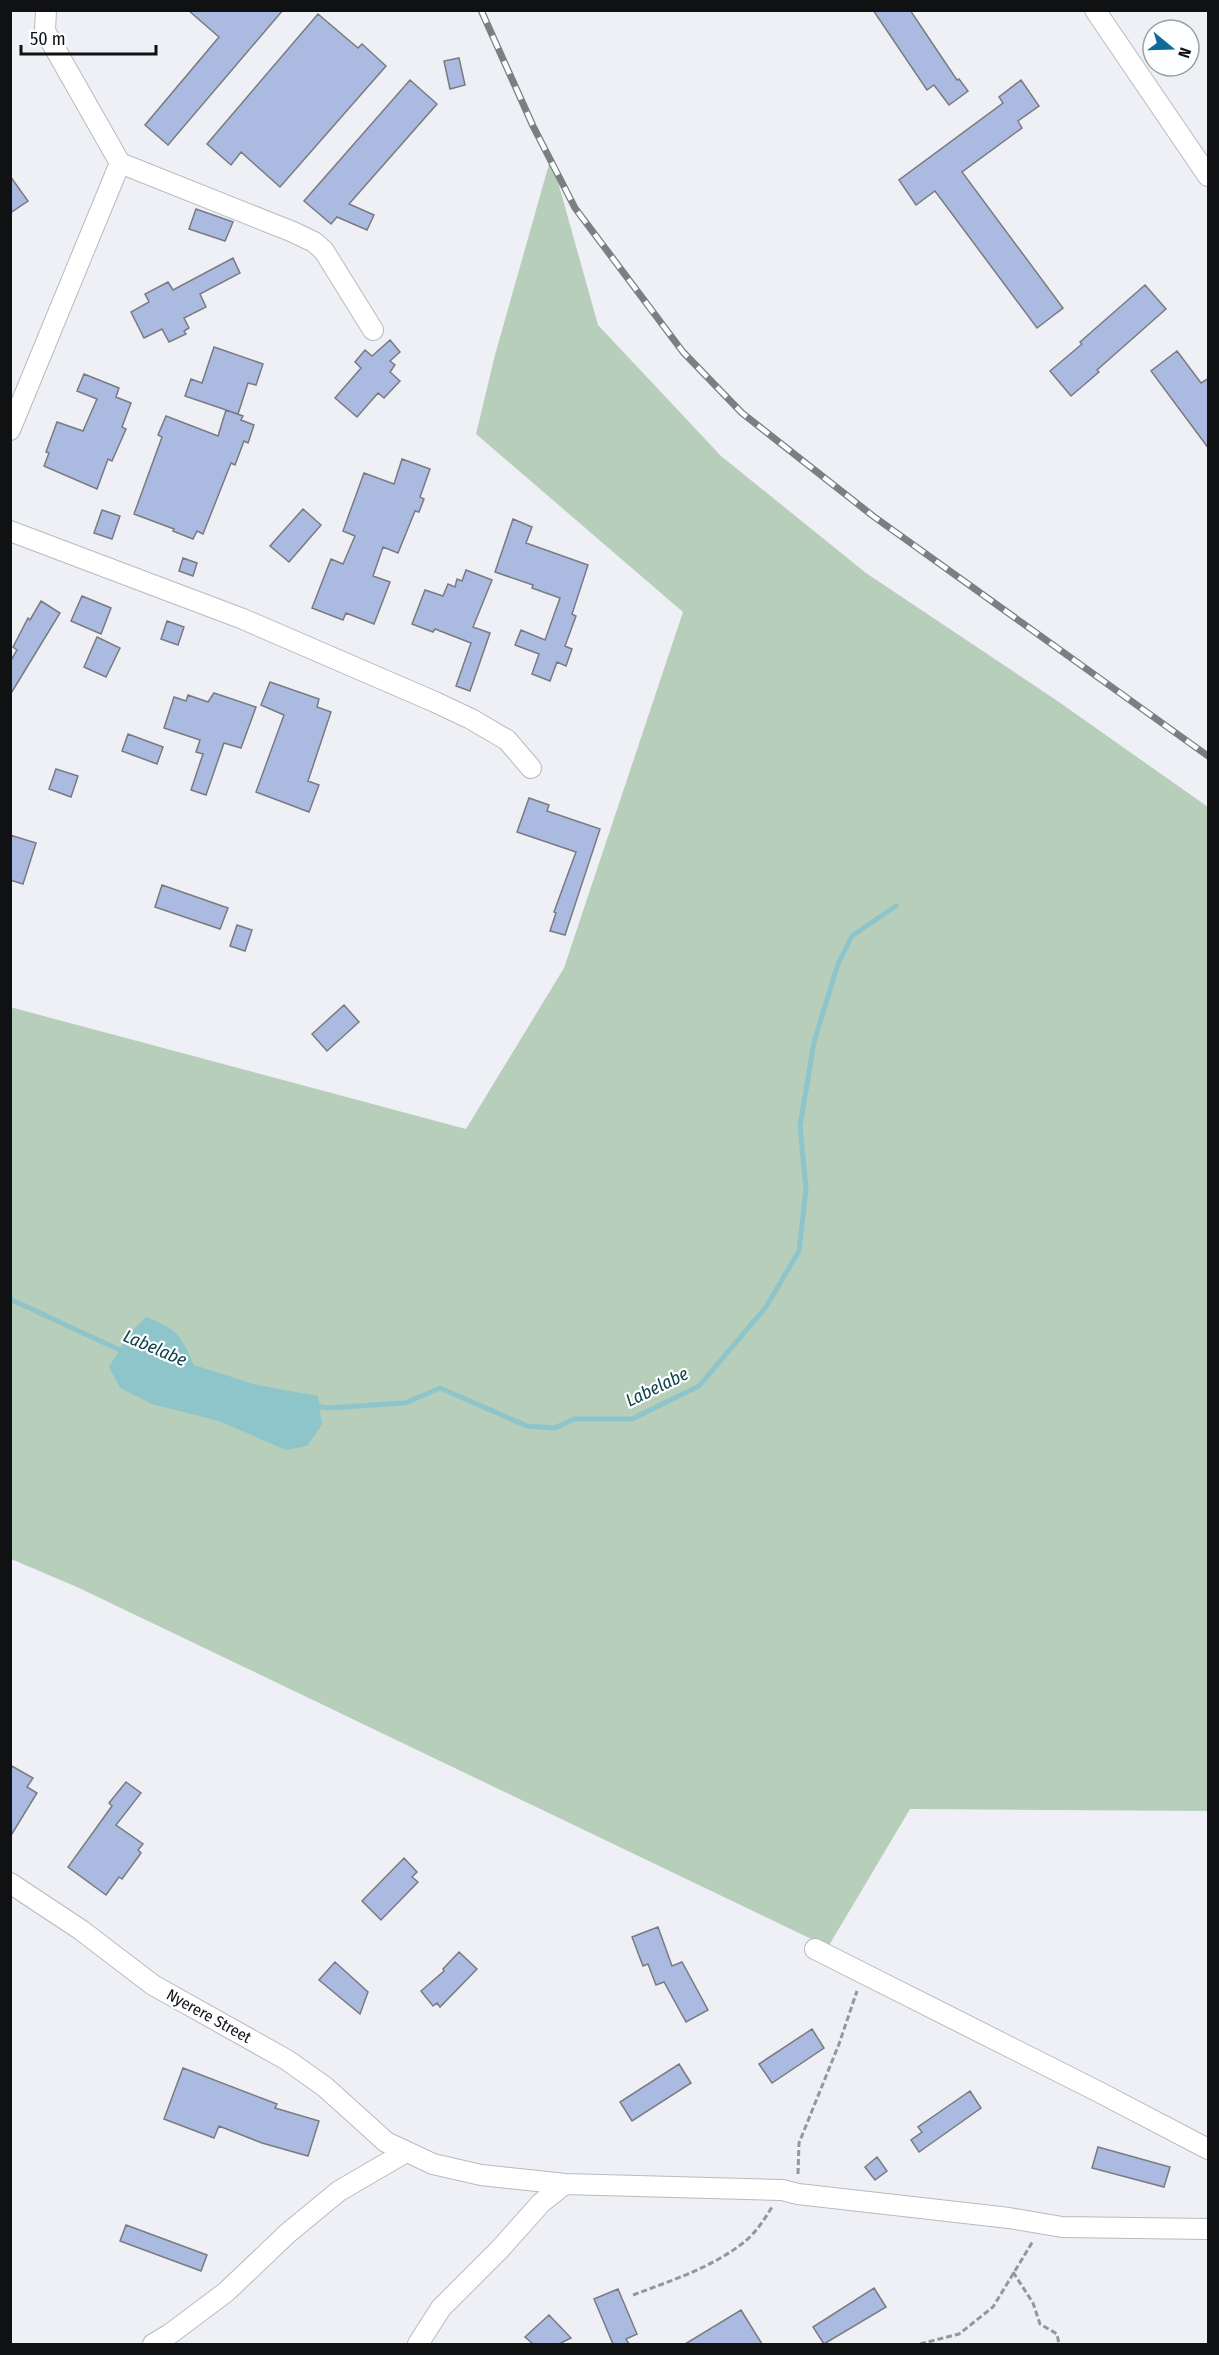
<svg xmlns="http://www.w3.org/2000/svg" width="1219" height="2355" viewBox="0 0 1219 2355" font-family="'Fira Sans Condensed',sans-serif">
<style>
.green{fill:#b6ceba}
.water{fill:#8ec5cb}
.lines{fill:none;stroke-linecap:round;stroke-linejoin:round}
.stream{stroke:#8ec5cb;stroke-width:5}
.building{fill:#abbae0;stroke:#797b80;stroke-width:1.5}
.minor-casing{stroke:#b8babf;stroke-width:22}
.path{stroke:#95979b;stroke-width:3;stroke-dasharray:6 3;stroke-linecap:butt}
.minor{stroke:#fff;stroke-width:20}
.rail-casing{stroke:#7c7e82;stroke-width:7}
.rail{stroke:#fdfeff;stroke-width:4.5;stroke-dasharray:14;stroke-linecap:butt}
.labels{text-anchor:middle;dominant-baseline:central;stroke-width:4.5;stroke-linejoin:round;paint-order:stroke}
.street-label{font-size:16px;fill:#101113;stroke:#fdfeff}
.water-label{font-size:18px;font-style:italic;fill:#114348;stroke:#fdfeff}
</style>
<rect width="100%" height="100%" fill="#eef0f6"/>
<path class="green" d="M 551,157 L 598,325 L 721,456 L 866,573 L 1056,700 L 1208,807 L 1208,1811 L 910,1809 L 828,1947 L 77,1587 L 11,1559 L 10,1007 L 466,1129 L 564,968 L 683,612 L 476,434 L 495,355 Z"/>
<path class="water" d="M 146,1317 C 178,1330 180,1334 194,1365 L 257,1385 L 318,1396 L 322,1425 L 307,1446 L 286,1450 L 219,1421 L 152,1404 L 120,1388 L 109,1367 L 129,1334 Z"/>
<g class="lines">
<path class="stream" d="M 10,1299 L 124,1352
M 314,1406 L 328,1408 L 405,1403 L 440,1388 L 527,1426 L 555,1428 L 574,1419 L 632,1419 L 699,1386 L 766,1307 L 799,1251 L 806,1189 L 800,1126 L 814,1042 L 838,964 L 852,936 L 896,906"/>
</g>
<path class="building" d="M 188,10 L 283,10 L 168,145 L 145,125 L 219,37 Z
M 873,10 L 910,10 L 957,80 L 959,79 L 968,91 L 949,105 L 934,85 L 927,90 Z
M 318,14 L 358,48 L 362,44 L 386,66 L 280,187 L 241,152 L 231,165 L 207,144 Z
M 459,58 L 465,85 L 450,89 L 444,61 Z
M 410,80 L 437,104 L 349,204 L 374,215 L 367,230 L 337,217 L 331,224 L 304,201 Z
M 1021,80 L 1039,106 L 1018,121 L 1022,128 L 962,172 L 1063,308 L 1037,328 L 935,191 L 916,205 L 899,180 L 1003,103 L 999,97 Z
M 10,176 L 28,201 L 10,213 Z
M 196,209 L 233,222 L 225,241 L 189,229 Z
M 233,258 L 240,273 L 200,294 L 206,307 L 184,318 L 189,328 L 184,331 L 186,334 L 169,342 L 162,329 L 144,338 L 131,312 L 149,302 L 145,294 L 168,282 L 173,290 Z
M 1145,285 L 1166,309 L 1097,370 L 1099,372 L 1071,396 L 1050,371 L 1082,344 L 1080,342 Z
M 390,340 L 400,352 L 390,361 L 395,365 L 390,372 L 400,381 L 384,398 L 378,393 L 357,417 L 335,398 L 361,368 L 355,362 L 365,350 L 372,356 Z
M 214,347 L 263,364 L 256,385 L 248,383 L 238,414 L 185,396 L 191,379 L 202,383 Z
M 1177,351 L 1201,383 L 1209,378 L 1209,449 L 1151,371 Z
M 84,374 L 119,388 L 116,397 L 131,403 L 122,427 L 126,429 L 112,461 L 108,459 L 97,489 L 44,466 L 49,453 L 46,452 L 57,422 L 83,431 L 97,399 L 77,391 Z
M 226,410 L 243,416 L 241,420 L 254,425 L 248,443 L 244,441 L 235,465 L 231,463 L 203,534 L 197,531 L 193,539 L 173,531 L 174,529 L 134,514 L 162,437 L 158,435 L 166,416 L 218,436 Z
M 402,459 L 430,469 L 420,497 L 424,499 L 419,512 L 415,511 L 398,553 L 383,547 L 373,576 L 390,582 L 374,624 L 346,613 L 343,620 L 312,608 L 331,559 L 343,564 L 355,536 L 343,531 L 364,473 L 394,484 Z
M 303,509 L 321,525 L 289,562 L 270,546 Z
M 102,510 L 120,516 L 112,539 L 94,533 Z
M 513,519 L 532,527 L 526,543 L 588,565 L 572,614 L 576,616 L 565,646 L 572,649 L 566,666 L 557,662 L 550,681 L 532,674 L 539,654 L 515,645 L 521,630 L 545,640 L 560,598 L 532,588 L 533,585 L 495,572 Z
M 183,558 L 197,563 L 193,576 L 179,571 Z
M 466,570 L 492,580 L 473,627 L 490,633 L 470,691 L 456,686 L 471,643 L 435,629 L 433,632 L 412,624 L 425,590 L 443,596 L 448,584 L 455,587 L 457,579 L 462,581 Z
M 82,596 L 111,608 L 101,634 L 71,621 Z
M 41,601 L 60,613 L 10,695 L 10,662 L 17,650 L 13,647 L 28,618 L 30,620 Z
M 167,621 L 184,627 L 178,645 L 161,639 Z
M 97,637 L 120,648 L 106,677 L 84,667 Z
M 270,682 L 319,699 L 317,707 L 331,712 L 308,781 L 319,785 L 309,812 L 256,792 L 284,715 L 261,705 Z
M 214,693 L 256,707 L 241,748 L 224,743 L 206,795 L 191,790 L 203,754 L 196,752 L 200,740 L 164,728 L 174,697 L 186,701 L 188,695 L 208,702 Z
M 128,734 L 163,747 L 157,764 L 122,751 Z
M 56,769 L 78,776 L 71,797 L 49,789 Z
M 529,798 L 549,805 L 547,811 L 600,829 L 565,935 L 550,931 L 556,913 L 554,912 L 576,852 L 517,832 Z
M 10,835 L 36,843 L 23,884 L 10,880 Z
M 162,885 L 228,908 L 220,929 L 155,907 Z
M 237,925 L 252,930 L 245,951 L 230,946 Z
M 344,1005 L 359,1022 L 327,1051 L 312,1034 Z
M 10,1765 L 33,1778 L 27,1787 L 37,1793 L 10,1837 Z
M 126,1782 L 141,1793 L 116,1825 L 143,1844 L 138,1850 L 141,1853 L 122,1879 L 119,1877 L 106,1895 L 68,1867 L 112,1806 L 109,1803 Z
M 404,1858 L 417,1872 L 412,1877 L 418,1882 L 381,1920 L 362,1901 Z
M 658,1927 L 672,1966 L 682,1962 L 708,2010 L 686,2022 L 664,1982 L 656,1985 L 648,1964 L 643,1966 L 632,1937 Z
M 459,1952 L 477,1969 L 440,2007 L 437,2003 L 433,2006 L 421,1991 L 444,1971 L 443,1969 Z
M 335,1962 L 368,1992 L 360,2014 L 319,1980 Z
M 812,2029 L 824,2048 L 772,2083 L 759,2064 Z
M 679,2064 L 691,2083 L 632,2121 L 620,2102 Z
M 183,2068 L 277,2104 L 275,2108 L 319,2121 L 308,2156 L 262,2143 L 219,2126 L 214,2138 L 164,2119 Z
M 970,2091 L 981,2108 L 919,2152 L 911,2140 L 922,2132 L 918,2127 Z
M 1098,2147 L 1170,2167 L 1164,2187 L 1092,2168 Z
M 877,2157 L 887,2171 L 875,2180 L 865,2167 Z
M 126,2225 L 207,2255 L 201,2271 L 120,2241 Z
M 874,2288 L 886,2307 L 824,2344 L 813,2327 Z
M 618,2289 L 637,2334 L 626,2339 L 629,2344 L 613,2344 L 594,2299 Z
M 741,2310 L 762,2344 L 685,2344 Z
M 549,2315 L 571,2338 L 559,2344 L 533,2344 L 525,2337 Z"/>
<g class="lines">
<defs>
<path id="minor" d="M 46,10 L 45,31 L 120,163 L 293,232 L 314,242 L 324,251 L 373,330
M 1095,10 L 1208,176
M 10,430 L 120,163
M 10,531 L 243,619 L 435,702 L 471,719 L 507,740 L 531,768
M 10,1883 L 81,1930 L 153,1985 L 287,2060 L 325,2087 L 386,2142 L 433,2164 L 481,2175 L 565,2184 L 782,2190 L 798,2194 L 1009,2218 L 1062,2227 L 1208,2229
M 815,1949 L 1097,2091 L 1208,2149
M 153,2344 L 170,2334 L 226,2292 L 288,2233 L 339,2191 L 406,2152
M 418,2344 L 441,2308 L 500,2249 L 541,2203 L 565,2184"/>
</defs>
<use href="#minor" class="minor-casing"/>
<path class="path" d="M 798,2174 L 799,2143 L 839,2044 L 857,1991
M 1013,2272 L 1033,2303 L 1040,2324 L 1057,2334 L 1059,2344
M 633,2295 C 670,2281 711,2268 743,2243 C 755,2234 764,2220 772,2207
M 920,2344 L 959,2334 L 993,2307 L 1033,2241"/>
<use href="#minor" class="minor"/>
<defs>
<path id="rail" d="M 481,10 L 533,126 L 575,208 L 683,352 L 742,413 L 873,516 L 1208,756"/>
</defs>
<use href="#rail" class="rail-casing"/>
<use href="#rail" class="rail"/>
</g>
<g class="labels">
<g class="street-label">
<text transform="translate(209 2016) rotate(29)">Nyerere Street</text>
</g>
<g class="water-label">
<text transform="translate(155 1348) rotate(23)">Labelabe</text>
<text transform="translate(657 1387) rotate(-26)">Labelabe</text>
</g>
</g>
<rect width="1219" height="2355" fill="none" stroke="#101113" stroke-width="24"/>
<g transform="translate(1171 48) rotate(109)"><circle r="28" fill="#fdfeff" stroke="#9e9fa1" stroke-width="1.5"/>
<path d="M0-4.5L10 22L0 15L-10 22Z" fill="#0f6999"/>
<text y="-9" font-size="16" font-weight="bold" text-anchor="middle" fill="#101113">N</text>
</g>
<path d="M21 45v9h135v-9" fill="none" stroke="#101113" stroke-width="3"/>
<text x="30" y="45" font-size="18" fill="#101113" stroke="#fdfeff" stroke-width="4.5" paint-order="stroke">50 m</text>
</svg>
